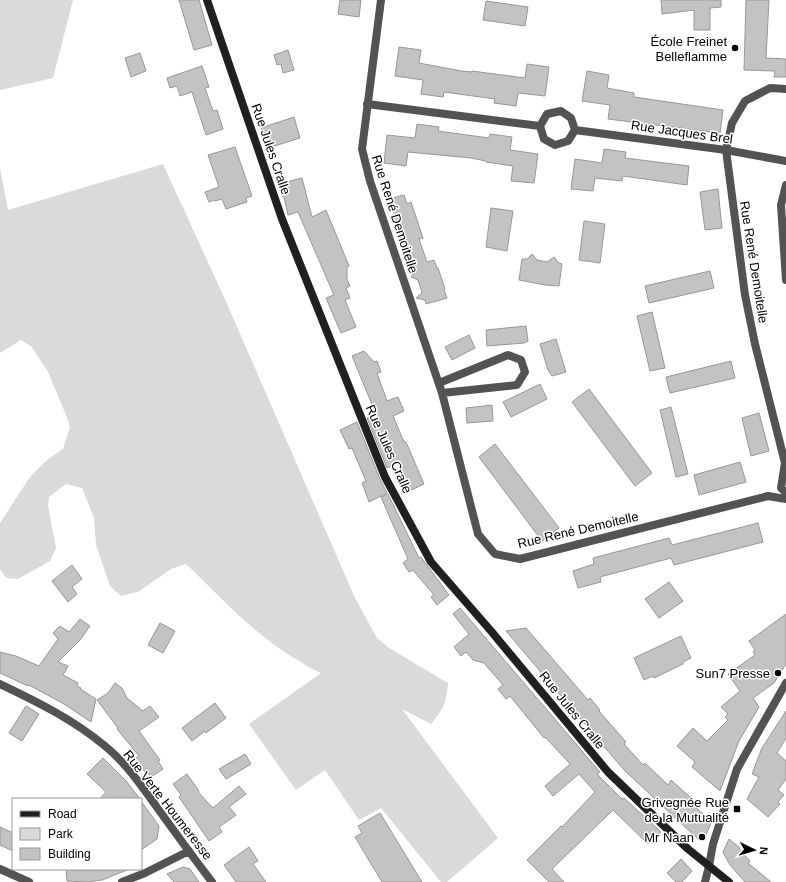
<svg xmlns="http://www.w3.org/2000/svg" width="786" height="882" viewBox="0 0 786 882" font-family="Helvetica,sans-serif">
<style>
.green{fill:#dadada}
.building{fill:#c3c3c3;stroke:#979797}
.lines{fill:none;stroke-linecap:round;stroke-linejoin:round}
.street{stroke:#535353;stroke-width:8}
.secondary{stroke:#202020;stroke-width:8}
.poi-dot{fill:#000;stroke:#fff;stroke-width:1.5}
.labels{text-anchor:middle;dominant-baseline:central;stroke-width:3;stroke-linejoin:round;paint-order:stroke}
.poi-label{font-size:13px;fill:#000;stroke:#fff;text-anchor:end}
.street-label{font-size:13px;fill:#000;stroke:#fff}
</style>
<rect width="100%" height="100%" fill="#fff"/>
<path class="green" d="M 0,0 L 73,0 L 53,78 L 0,90 Z
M 163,164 L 228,306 L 355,598 L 377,638 L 389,648 L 448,683 C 446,704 444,708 431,724 L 402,709 L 498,838 L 447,882 L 441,882 L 381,808 L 359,820 L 325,770 L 296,790 L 249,724 L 321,673 C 313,670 306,665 299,661 C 255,636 222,598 186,564 L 171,569 L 138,592 L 121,596 L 110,586 L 96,545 L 94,518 L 82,488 L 66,484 L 49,497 L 48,506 L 56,548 L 50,561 L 18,579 L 6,578 L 0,569 L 0,523 L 30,477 L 47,460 L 63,449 L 70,427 L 66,415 L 48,372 L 32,347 L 21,340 L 0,353 L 0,168 L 8,210 Z"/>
<path class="building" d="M 179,0 L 199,0 L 212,45 L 194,50 Z
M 340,0 L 361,0 L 359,17 L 338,14 Z
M 661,0 L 721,0 L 721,7 L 710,8 L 710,30 L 694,30 L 694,10 L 662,14 Z
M 746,0 L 769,0 L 766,58 L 786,59 L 786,77 L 774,77 L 775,71 L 744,70 Z
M 486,1 L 528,7 L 525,26 L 483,20 Z
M 399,47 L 421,50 L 419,63 L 461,71 L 472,72 L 472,71 L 525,78 L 527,64 L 549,67 L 545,96 L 518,93 L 516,106 L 494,103 L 495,99 L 444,92 L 443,97 L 421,94 L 423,80 L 395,76 Z
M 288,50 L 294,70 L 283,73 L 281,64 L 277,65 L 274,55 Z
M 140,53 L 146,71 L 131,77 L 125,58 Z
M 202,66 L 209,87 L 205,88 L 213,111 L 217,110 L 223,129 L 206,135 L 192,92 L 180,96 L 177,86 L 170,88 L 167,78 Z
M 587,71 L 609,75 L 607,88 L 634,93 L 634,97 L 723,110 L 720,133 L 608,119 L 610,105 L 582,101 Z
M 294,117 L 300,138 L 268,148 L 261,128 Z
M 417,124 L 439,127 L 438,131 L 489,138 L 490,134 L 512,137 L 510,150 L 538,154 L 534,183 L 511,181 L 513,166 L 486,162 L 486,161 L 471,158 L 408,152 L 406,166 L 384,163 L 387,135 L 415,138 Z
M 235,147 L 252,196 L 246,198 L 247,202 L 226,209 L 222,199 L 215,201 L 214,200 L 209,202 L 205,192 L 219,187 L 208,155 Z
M 604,149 L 626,152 L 625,158 L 689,166 L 687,185 L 623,176 L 622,181 L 595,178 L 593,191 L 571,189 L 575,159 L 602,163 Z
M 302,178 L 312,217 L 326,210 L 349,266 L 347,267 L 347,279 L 350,286 L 346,288 L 350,298 L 345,300 L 356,327 L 341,333 L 326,298 L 334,295 L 298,212 L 288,215 L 284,197 L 283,197 L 279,184 Z
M 718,189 L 722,228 L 705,230 L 700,192 Z
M 404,195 L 407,204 L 411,202 L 423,238 L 419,239 L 427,262 L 434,260 L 437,268 L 438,268 L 445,289 L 444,290 L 447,298 L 426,304 L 425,300 L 416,298 L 422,293 L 418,280 L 411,277 L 416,271 L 409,252 L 404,254 L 398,235 L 401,235 L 390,201 L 394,200 L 393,198 Z
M 491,208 L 513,211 L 507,251 L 486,247 Z
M 584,221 L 605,224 L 600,263 L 579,260 Z
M 532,254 L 537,260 L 547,262 L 554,257 L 559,263 L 562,264 L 559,286 L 545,285 L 519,280 L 522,259 L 527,259 Z
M 710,271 L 714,288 L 649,303 L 645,286 Z
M 652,312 L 665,368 L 650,371 L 637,316 Z
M 526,326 L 528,341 L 524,343 L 487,346 L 486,330 Z
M 469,335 L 475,348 L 452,360 L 445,347 Z
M 556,339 L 566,372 L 552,376 L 548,370 L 540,344 Z
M 364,351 L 374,362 L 377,361 L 381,372 L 377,373 L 387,401 L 398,397 L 404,411 L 393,416 L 404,442 L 406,442 L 424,484 L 409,491 L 398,463 L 387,468 L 367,418 L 376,414 L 352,356 Z
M 731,361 L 735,378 L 670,393 L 666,377 Z
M 540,384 L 547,399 L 511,417 L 503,402 Z
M 589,389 L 652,473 L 635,486 L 572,402 Z
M 492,405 L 493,421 L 467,423 L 466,408 Z
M 671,407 L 688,474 L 676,477 L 660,410 Z
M 759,413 L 769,451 L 751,456 L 742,418 Z
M 357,422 L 380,479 L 387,493 L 369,502 L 362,483 L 366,481 L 352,448 L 349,449 L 340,430 Z
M 495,444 L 559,528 L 542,541 L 479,457 Z
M 740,462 L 746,482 L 699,495 L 694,475 Z
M 388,494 L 419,558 L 421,557 L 449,595 L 437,605 L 431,597 L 434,595 L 413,570 L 409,572 L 403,563 L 408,559 L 381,497 Z
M 758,523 L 763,542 L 674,565 L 671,558 L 600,577 L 601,582 L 578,588 L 573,571 L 594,564 L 593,558 L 669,538 L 672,545 Z
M 72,565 L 82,579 L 72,587 L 77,594 L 68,602 L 52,581 Z
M 669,582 L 683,601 L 659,618 L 645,599 Z
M 460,608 L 600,772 L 597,774 L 622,799 L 624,798 L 661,832 L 648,844 L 613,810 L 552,869 L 564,882 L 549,882 L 527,860 L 561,826 L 562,827 L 595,792 L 579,774 L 553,796 L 545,786 L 570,764 L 559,752 L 545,737 L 544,738 L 510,696 L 506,699 L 498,689 L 503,685 L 484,663 L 473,660 L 466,652 L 461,656 L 454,647 L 469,634 L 453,614 Z
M 786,614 L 786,664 L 774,683 L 753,698 L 759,707 L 739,741 L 720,791 L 692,767 L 695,762 L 677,746 L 693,728 L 707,741 L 728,720 L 725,717 L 728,714 L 721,707 L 740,691 L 728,674 L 755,655 L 753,652 L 755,650 L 749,641 Z
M 80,619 L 90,626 L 80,640 L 58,662 L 68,666 L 63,675 L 78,683 L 77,686 L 81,688 L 80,689 L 96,699 L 91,722 L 64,704 L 29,685 L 28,686 L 0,673 L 0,652 L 16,656 L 39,666 L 58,639 L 53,633 L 60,626 L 69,632 Z
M 160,623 L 175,631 L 163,653 L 148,645 Z
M 526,628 L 588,700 L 590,698 L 600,710 L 599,711 L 626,742 L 624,744 L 643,765 L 645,763 L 668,785 L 671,780 L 699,805 L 696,808 L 712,821 L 705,837 L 698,839 L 624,770 L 506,631 Z
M 681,636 L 691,658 L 683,662 L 683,664 L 654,678 L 653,676 L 644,680 L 634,658 Z
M 115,683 L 122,688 L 127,698 L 143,711 L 150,706 L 159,717 L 139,731 L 160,760 L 158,761 L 163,769 L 151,777 L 147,771 L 145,772 L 134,759 L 139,756 L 117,729 L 118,728 L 97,700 L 108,693 Z
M 215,703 L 226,718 L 206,733 L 205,731 L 192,741 L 182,728 Z
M 26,706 L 39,714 L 22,741 L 9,733 Z
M 786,711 L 786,738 L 777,753 L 786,761 L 786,779 L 778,790 L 784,795 L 778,802 L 780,804 L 768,817 L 747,799 L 759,777 L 752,774 L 758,758 L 762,748 Z
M 245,754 L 251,764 L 226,779 L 219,769 Z
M 103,758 L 127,782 L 140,799 L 100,799 L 106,792 L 87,774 Z
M 187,774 L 199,791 L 198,792 L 213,808 L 239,786 L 246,794 L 229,807 L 236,815 L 219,827 L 222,832 L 209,841 L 179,797 L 181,795 L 173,784 Z
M 141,801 L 159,826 L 157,839 L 141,850 Z
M 380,813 L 422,882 L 382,882 L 355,837 L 362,833 L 358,826 Z
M 0,827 L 13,833 L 13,851 L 0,845 Z
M 729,839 L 740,848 L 739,849 L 750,861 L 748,863 L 771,882 L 745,882 L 730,865 L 723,852 Z
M 249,847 L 258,861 L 253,864 L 266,882 L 236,882 L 224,865 Z
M 681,859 L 692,871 L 682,882 L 676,882 L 667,873 Z
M 183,867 L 190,869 L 199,882 L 174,882 L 167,874 Z
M 66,869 L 127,869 L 127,870 L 102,880 L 87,882 L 67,881 Z"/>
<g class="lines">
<path class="street" d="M 381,0 L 362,149 L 370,181 L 442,393 L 478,534 L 495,554 L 520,559 L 768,496 L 786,499
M 786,89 L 770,88 L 745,101 L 732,123 L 726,150 L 745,295 L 755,344 L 785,463 L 781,488 L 786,493
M 367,104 L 540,126
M 561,111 L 571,118 L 575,130 L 568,141 L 555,145 L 544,139 L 540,126 L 547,114 Z
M 575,130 L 726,150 L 786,161
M 786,185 L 781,205 L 786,280
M 439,383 L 508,355 L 521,360 L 525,372 L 517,385 L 442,393
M 0,684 C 36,701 74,720 105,746 C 125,762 141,785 156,806 C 174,831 193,857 212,882
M 0,869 L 29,882
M 122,882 L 145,873 L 189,851
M 705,882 L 709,866 L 713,844 L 737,769 L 786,683"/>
<path class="secondary" d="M 207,0 L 282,219 L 385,477 L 431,562 L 491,631 L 608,772 L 688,849 L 729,882"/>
</g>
<g class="poi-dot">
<circle cx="735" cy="48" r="4"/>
<circle cx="778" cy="673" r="4"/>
<rect x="733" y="805" width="8" height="8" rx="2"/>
<circle cx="702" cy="837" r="4"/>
</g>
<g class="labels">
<g class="poi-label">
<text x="727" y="41">École Freinet<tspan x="727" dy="15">Belleflamme</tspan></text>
<text x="770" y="673">Sun7 Presse</text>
<text x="729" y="802">Grivegnée Rue<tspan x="729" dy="15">de la Mutualité</tspan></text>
<text x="694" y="837">Mr Naan</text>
</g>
<g class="street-label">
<text transform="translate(682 132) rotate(8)">Rue Jacques Brel</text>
<text transform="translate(271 149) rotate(71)">Rue Jules Cralle</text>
<text transform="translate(395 214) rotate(72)">Rue René Demoitelle</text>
<text transform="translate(754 262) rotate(81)">Rue René Demoitelle</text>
<text transform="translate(389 449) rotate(66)">Rue Jules Cralle</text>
<text transform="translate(578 530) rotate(-13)">Rue René Demoitelle</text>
<text transform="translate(572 710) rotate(51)">Rue Jules Cralle</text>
<text transform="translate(168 805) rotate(52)">Rue Verte Houmeresse</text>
</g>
</g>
<rect x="12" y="798" width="130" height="72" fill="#ffffff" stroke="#999999"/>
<rect x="20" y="811" width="20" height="6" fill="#202020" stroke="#999999"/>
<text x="48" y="818" font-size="12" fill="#000000">Road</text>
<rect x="20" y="828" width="20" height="12" fill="#dadada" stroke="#999999"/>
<text x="48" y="838" font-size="12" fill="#000000">Park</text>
<rect x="20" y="848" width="20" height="12" fill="#c3c3c3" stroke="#999999"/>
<text x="48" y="858" font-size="12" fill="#000000">Building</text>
<g transform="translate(754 850) rotate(95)" stroke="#ffffff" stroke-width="3" paint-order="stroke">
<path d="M0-3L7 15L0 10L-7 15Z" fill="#000000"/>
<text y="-6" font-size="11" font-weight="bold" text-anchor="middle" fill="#000000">N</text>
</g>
</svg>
